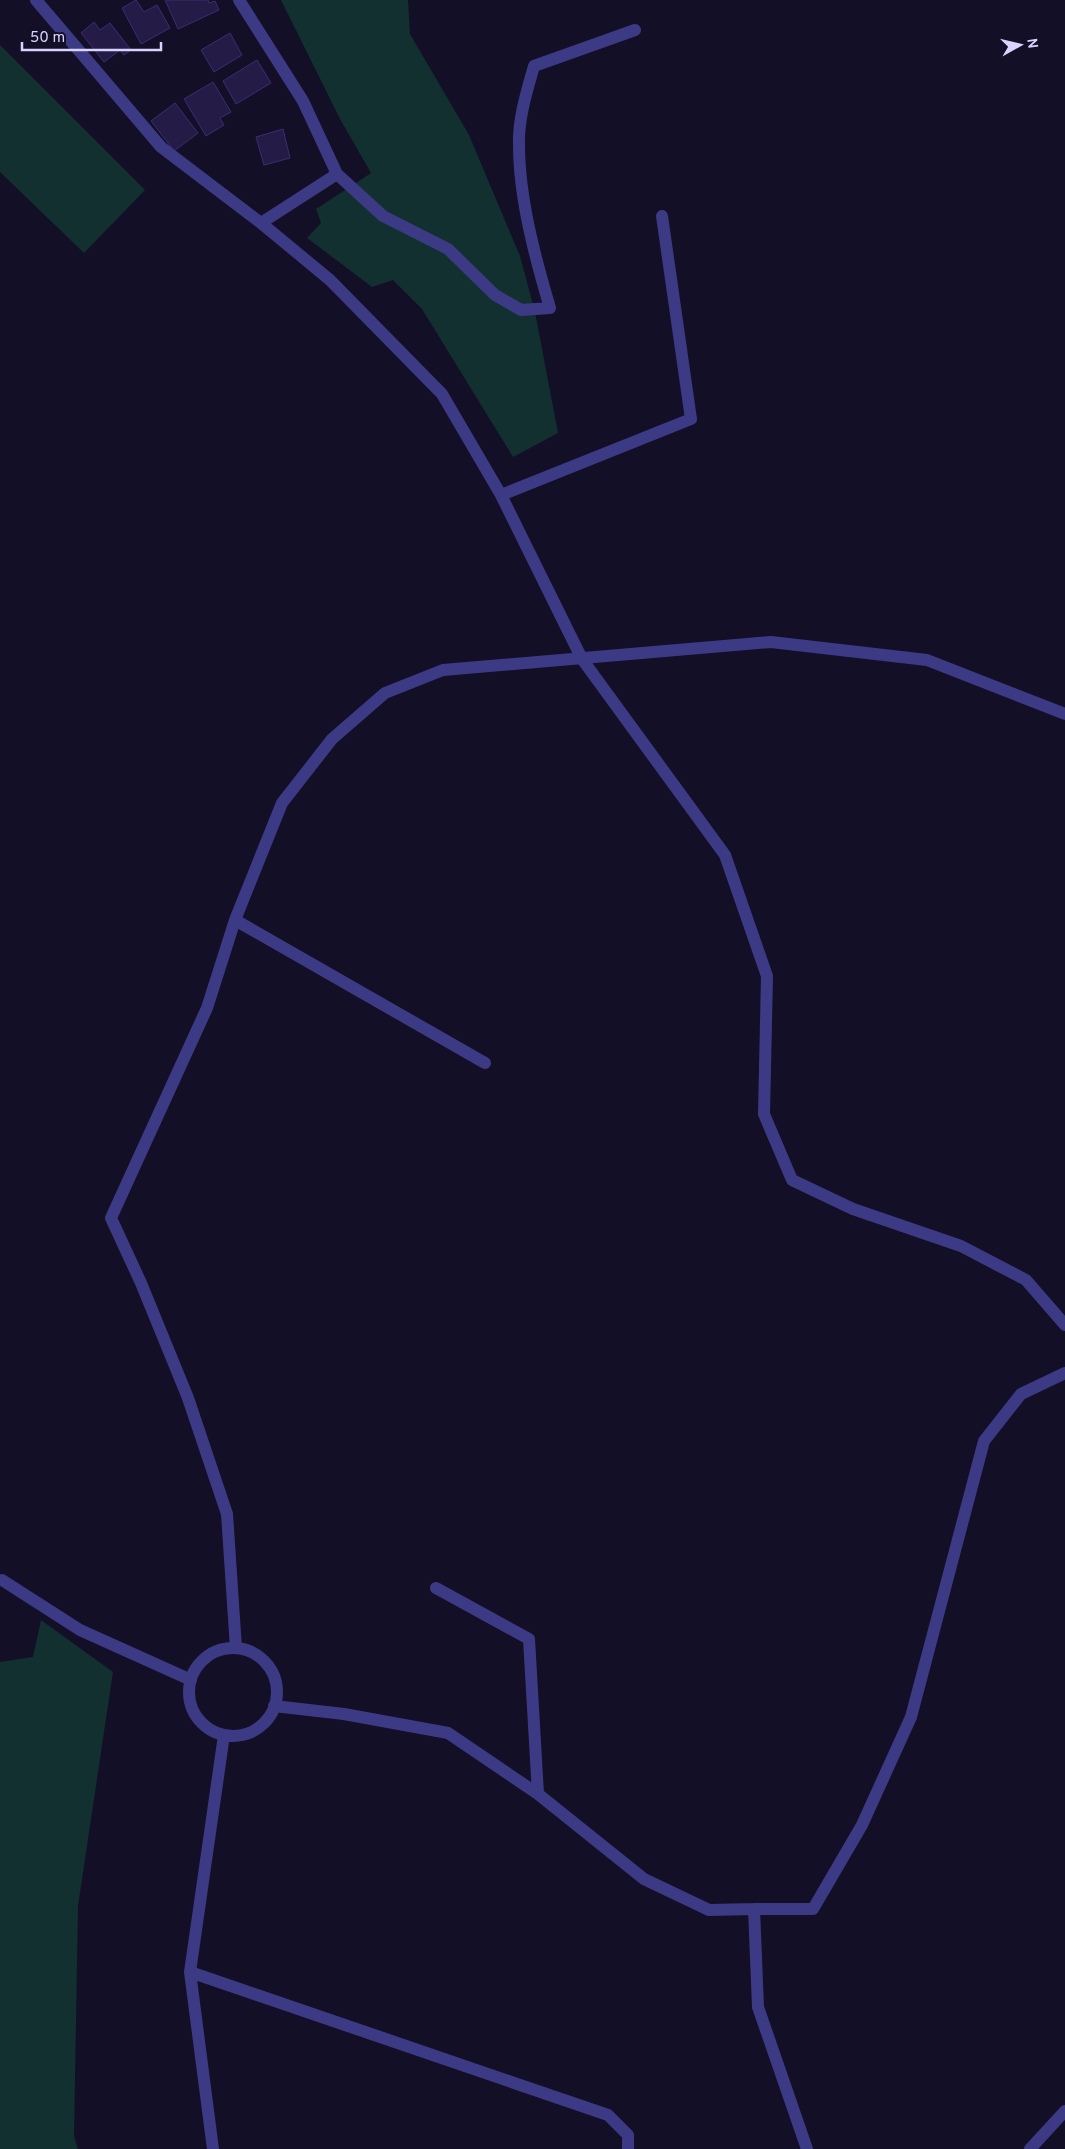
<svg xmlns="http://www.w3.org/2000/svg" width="1065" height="2149" viewBox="0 0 1065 2149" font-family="Overpass,sans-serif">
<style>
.green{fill:#12302f}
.building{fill:#241b47;stroke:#3b2d73}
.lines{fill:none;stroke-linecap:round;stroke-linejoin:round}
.minor{stroke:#3d3a85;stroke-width:12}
</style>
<rect width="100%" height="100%" fill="#130f26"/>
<path class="green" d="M 281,0 L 408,0 L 410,34 L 469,135 L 520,256 L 535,312 L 558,433 L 513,457 L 422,309 L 393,280 L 372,287 L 307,238 L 321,223 L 316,209 L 371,173 L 340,119 Z
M 0,45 L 145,190 L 84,253 L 0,172 Z
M 41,1620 L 113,1672 L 78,1906 L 74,2136 L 78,2149 L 0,2149 L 0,1662 L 33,1657 Z"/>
<path class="building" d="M 136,0 L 144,12 L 157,5 L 170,28 L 141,44 L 122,8 Z
M 165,0 L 208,0 L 209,3 L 215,1 L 219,10 L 178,29 Z
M 94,22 L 100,30 L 110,23 L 131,50 L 124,55 L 120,50 L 104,62 L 81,33 Z
M 230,33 L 242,55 L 214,72 L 201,50 Z
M 257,60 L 271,83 L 236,104 L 223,81 Z
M 213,82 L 231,112 L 220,118 L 224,125 L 206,136 L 184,99 Z
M 175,103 L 198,133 L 174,151 L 151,121 Z
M 283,129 L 290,158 L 264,165 L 256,137 Z"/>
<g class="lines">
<path class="minor" d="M 36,0 L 161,147 L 261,223 L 330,280 L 442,394 L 501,495 L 582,659 L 725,855 L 767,976 L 764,1114 L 792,1180 L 853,1209 L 961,1246 L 1026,1280 L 1065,1325
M 239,0 L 303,101 L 337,174 L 261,223
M 337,174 L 383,216 L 448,249 L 495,295 L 521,310 L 550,308 C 535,257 519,198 519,145 C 518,119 527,91 534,66 L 635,30
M 501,495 L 691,419 L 662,216
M 235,920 L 485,1063
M 2,1580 L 80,1630 L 191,1680
M 436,1588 L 529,1639 L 538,1794
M 236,1648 L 227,1514 L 188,1398 L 141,1283 L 111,1218 L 207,1008 L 235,920 L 282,803 L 332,739 L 385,693 L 443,670 L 771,642 L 927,660 L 1065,714
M189 1692a44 44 0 1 1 88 0a44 44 0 1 1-88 0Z
M 274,1706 L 344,1714 L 448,1733 L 538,1794 L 644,1879 L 709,1910 L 754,1909
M 190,1972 L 608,2115 L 628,2135 L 628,2149
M 213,2149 L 190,1972 L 224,1735
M 807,2149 L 758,2007 L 754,1909 L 813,1909 L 862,1825 L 911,1717 L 984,1441 L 1021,1394 L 1065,1373
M 1030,2149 L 1065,2111"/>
</g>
<g transform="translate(1020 45) rotate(82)" stroke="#130f26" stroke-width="4" paint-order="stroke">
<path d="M0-4L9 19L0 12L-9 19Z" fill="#d9d4ff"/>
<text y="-8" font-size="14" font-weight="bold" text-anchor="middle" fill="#d9d4ff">N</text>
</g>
<path d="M22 42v8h139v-8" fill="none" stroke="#d9d4ff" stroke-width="2.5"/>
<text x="30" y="42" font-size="15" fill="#d9d4ff" stroke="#130f26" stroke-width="4" paint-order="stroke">50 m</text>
</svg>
